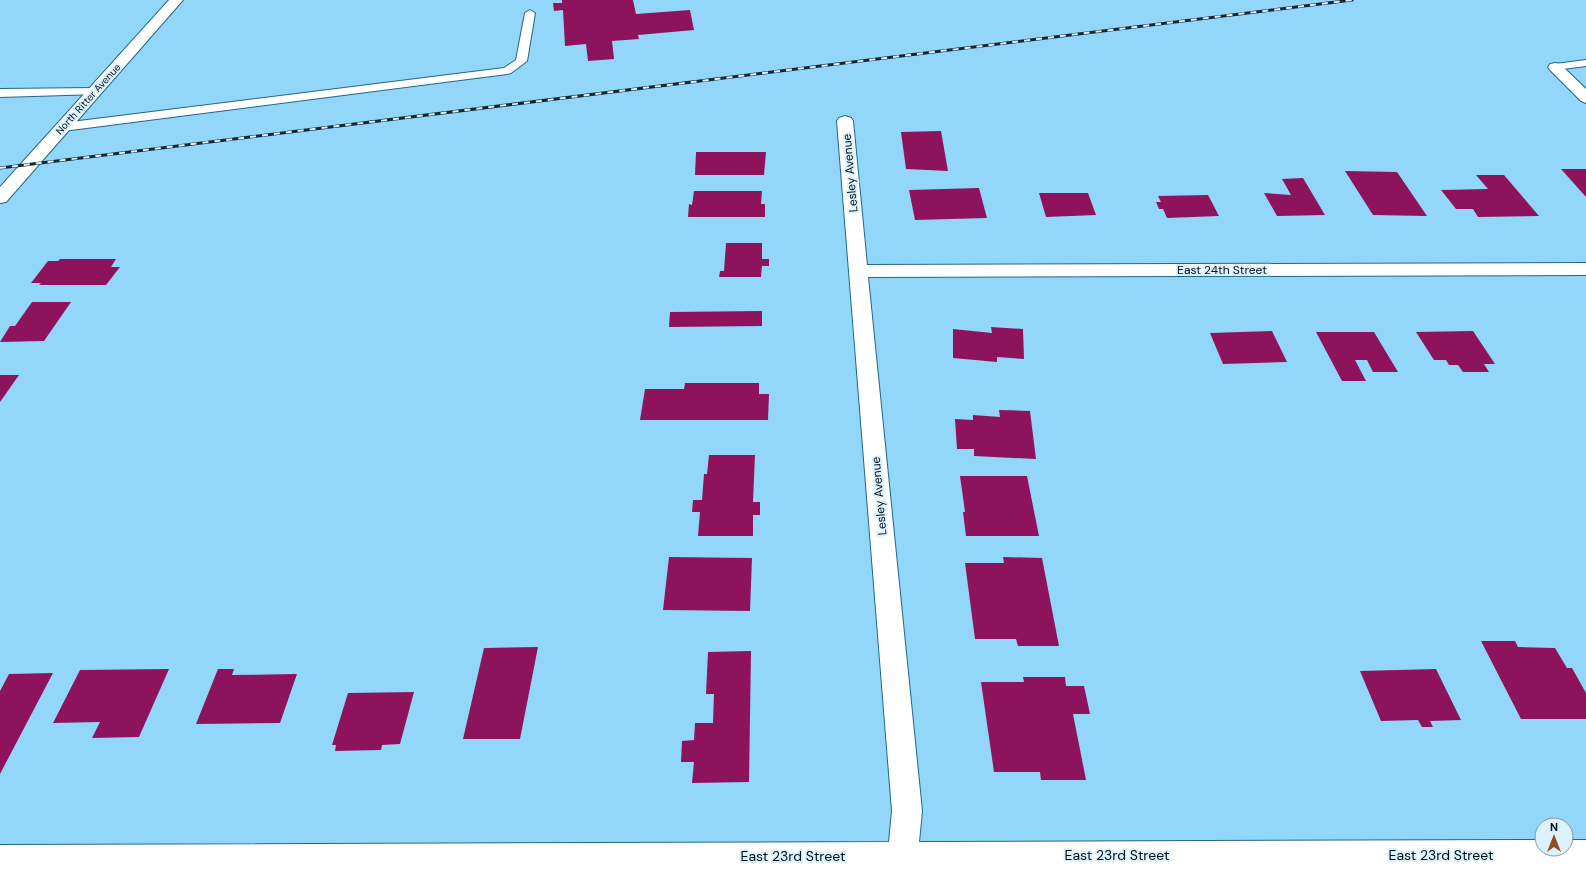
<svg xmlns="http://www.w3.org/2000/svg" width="1586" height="869" viewBox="0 0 1586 869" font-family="'DM Sans',sans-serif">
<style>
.building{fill:#8e135d}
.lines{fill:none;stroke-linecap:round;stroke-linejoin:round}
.service-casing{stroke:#206886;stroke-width:2}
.minor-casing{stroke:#206886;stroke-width:2}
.tertiary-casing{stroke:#206886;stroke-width:2}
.service{fill:#fff;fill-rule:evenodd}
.minor{fill:#fff;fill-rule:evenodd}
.tertiary{fill:#fff;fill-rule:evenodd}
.rail-casing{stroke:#102733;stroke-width:3}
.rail{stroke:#ddf1fb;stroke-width:2;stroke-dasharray:6;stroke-linecap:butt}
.labels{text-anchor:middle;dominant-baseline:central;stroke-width:4;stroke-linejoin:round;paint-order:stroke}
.far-street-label{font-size:10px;fill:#00111a;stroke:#ddf1fb}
.street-label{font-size:12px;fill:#00111a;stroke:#ddf1fb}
.near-street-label{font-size:14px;fill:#00111a;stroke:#ddf1fb}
</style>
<rect width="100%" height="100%" fill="#92d7f9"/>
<path class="building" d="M 562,0 L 633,0 L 636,14 L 690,10 L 694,30 L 638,35 L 639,39 L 612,41 L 614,59 L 588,61 L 586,44 L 565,46 L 563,10 L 554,11 L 553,3 L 562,3 Z
M 941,131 L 948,171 L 906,169 L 901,132 Z
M 696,152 L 766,152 L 764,175 L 695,175 Z
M 1561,169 L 1586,169 L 1586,197 Z
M 1345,171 L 1397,172 L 1427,216 L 1373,215 Z
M 1476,175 L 1504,175 L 1539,216 L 1478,217 L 1473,209 L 1456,209 L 1441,190 L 1488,189 Z
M 1303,178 L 1325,215 L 1277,216 L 1264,193 L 1291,195 L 1282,179 Z
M 979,188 L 987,218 L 915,220 L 909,190 Z
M 694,191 L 762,191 L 761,204 L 765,204 L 765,217 L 688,217 L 689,204 L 692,205 Z
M 1039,193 L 1088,193 L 1096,215 L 1046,217 Z
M 1208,195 L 1219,216 L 1167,218 L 1163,209 L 1159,209 L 1156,202 L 1161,202 L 1158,196 Z
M 726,243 L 762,243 L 762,259 L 769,259 L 769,266 L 762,266 L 761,277 L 719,277 L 720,271 L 724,271 Z
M 60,259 L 116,259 L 111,267 L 120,267 L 106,285 L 39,285 L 41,283 L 31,283 L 48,261 L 58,261 Z
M 32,302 L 71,302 L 44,341 L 0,342 L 10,326 L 15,326 Z
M 762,311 L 762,326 L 669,327 L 670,312 Z
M 991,327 L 1023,329 L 1024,359 L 997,357 L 997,362 L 953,358 L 953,329 L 992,333 Z
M 1272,331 L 1287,362 L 1223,364 L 1210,333 Z
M 1473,331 L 1495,364 L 1484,364 L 1489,372 L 1463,372 L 1458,365 L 1449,365 L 1446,360 L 1434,360 L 1416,332 Z
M 1316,332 L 1374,332 L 1398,372 L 1373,372 L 1367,360 L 1355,360 L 1366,381 L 1342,381 Z
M 0,375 L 19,375 L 0,402 Z
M 685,383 L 759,383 L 759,394 L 769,394 L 768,420 L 640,420 L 645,389 L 684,389 Z
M 999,410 L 1030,411 L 1036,459 L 974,456 L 974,449 L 957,449 L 955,419 L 973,420 L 973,415 L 1000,417 Z
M 709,455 L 755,455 L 753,502 L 760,502 L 760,515 L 753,515 L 753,536 L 698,536 L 700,512 L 692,512 L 693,500 L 702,500 L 704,474 L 707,474 Z
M 960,476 L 1027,476 L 1039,536 L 966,536 L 963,512 L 965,512 Z
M 669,557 L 752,558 L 750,611 L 663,610 Z
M 1003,557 L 1042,558 L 1059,646 L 1018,646 L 1016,639 L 975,639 L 965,563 L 1004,563 Z
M 1481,641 L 1515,641 L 1518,647 L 1555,648 L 1567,668 L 1572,668 L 1586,693 L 1586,719 L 1521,719 Z
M 538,647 L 520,739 L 463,739 L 484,648 Z
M 751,651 L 749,782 L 692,783 L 694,762 L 681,762 L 682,741 L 694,740 L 695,723 L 713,723 L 714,694 L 706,694 L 708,652 Z
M 169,669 L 139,737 L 92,738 L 100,722 L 53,723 L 80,670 Z
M 218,669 L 234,669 L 232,675 L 297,674 L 280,723 L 196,724 Z
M 1436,669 L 1461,720 L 1430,721 L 1433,727 L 1422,727 L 1418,720 L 1381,721 L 1360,671 Z
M 53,673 L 0,774 L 0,691 L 9,674 Z
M 1023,677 L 1065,677 L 1066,686 L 1084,686 L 1090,714 L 1073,714 L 1086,780 L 1041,780 L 1040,772 L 994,772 L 981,682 L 1024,682 Z
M 414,692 L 400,744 L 382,745 L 381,750 L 335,751 L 336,745 L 332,745 L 348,693 Z"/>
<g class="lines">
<defs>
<path id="service" d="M 530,10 L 535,13 L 527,61 L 511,73 L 507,74 L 63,131 L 59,130 L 57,127 L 59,124 L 63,123 L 504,68 L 516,60 L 525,13 Z
M 1586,60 L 1586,66 L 1555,70 L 1551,69 L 1549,67 L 1551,65 L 1555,64 Z
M 95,88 L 99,90 L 101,92 L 99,94 L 0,97 L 0,89 Z"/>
<path id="minor" d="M 1555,63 L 1560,64 L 1586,89 L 1586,103 L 1581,101 L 1550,70 L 1548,67 L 1550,64 Z
M 845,116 L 851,118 L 853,121 L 867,265 L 1586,263 L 1586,275 L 868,277 L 922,811 L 919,842 L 1542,840 L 1542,849 L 1566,849 L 1566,840 L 1586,840 L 1586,869 L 0,869 L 0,845 L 889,842 L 892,811 L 837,121 L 839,118 Z"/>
<path id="tertiary" d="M 169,0 L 183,0 L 6,202 L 0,203 L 0,187 Z"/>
</defs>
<use href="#service" class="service-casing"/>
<use href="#minor" class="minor-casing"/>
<use href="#tertiary" class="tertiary-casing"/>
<use href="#service" class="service"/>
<use href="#minor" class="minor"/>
<use href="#tertiary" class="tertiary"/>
<defs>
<path id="rail" d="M 0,168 L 1352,0"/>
</defs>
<use href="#rail" class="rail-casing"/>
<use href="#rail" class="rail"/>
</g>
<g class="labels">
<g class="far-street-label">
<text transform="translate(88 99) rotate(-48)">North Ritter Avenue</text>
</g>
<g class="street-label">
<text transform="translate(850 173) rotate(-95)">Lesley Avenue</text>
<text x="1222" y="270">East 24th Street</text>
<text transform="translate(879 496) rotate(-95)">Lesley Avenue</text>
</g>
<g class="near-street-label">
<text x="1117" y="855">East 23rd Street</text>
<text x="1441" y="855">East 23rd Street</text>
<text x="793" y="856">East 23rd Street</text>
</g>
</g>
<g transform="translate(1554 837)"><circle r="19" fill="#ddf1fb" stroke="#8597a1"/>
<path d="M0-3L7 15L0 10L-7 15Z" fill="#914d21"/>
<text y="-6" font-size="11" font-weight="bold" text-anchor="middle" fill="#00111a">N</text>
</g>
</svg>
